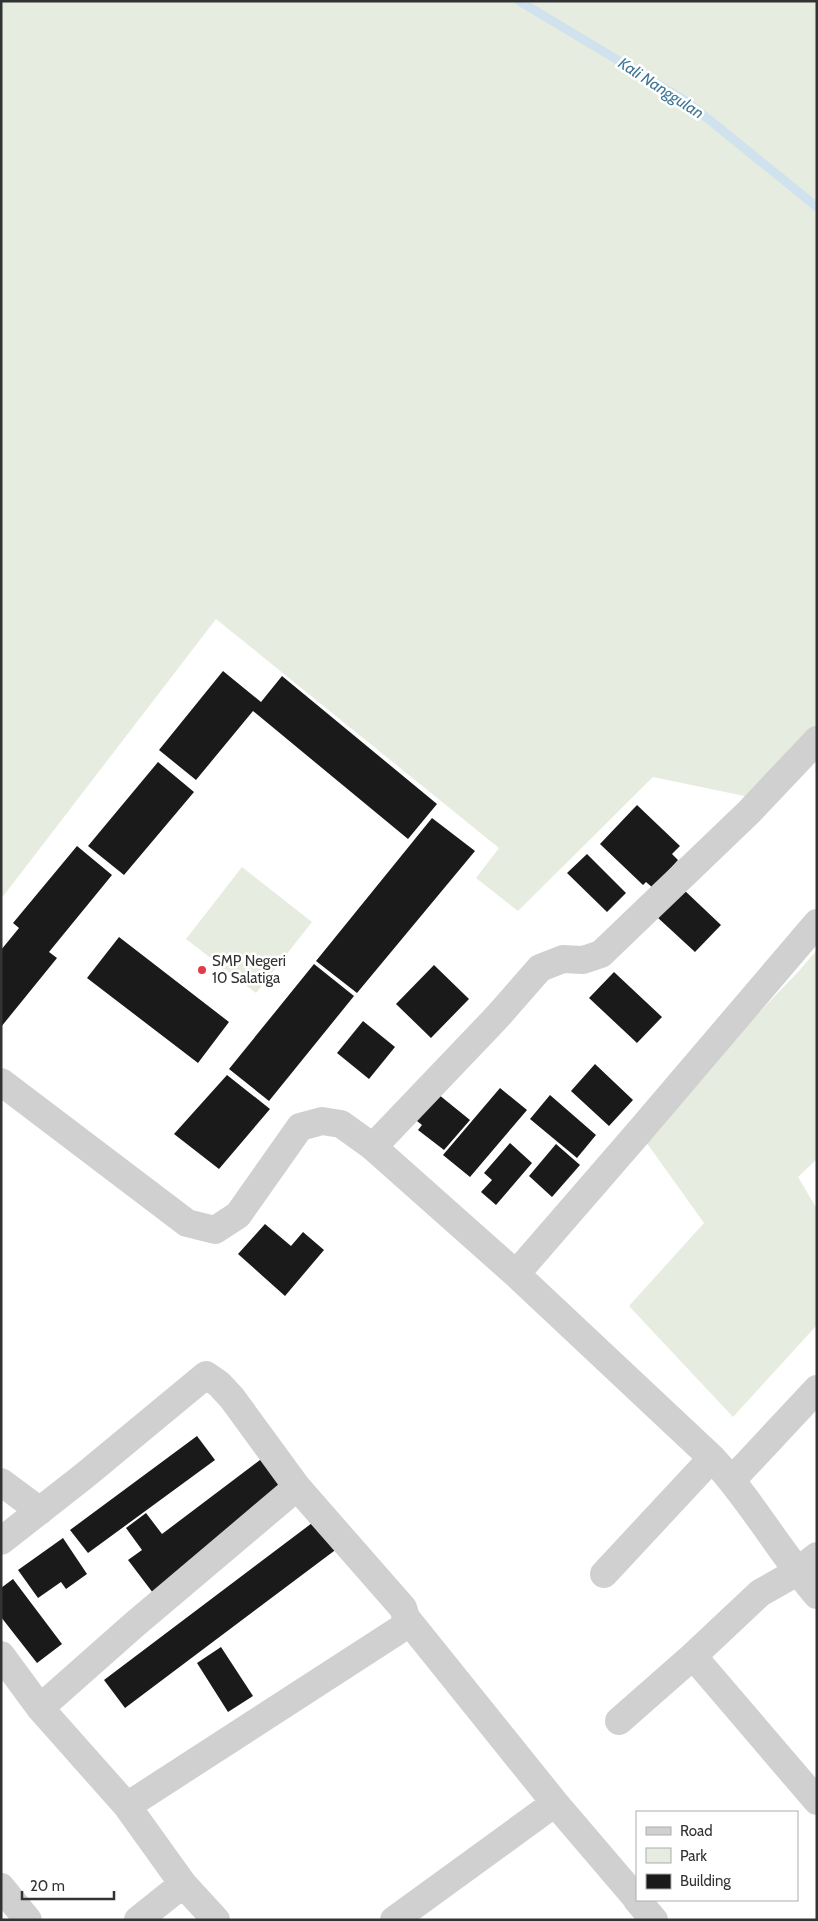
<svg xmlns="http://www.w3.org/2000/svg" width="818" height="1921" viewBox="0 0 818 1921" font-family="Cabin,sans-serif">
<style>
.green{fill:#e6ecdf}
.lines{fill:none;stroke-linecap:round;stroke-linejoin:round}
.stream{stroke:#cfe2ee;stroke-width:9}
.building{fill:#1a1a1a}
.minor{stroke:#d0d0d0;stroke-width:28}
.poi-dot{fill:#e63946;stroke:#fff;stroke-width:2}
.labels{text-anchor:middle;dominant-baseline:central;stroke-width:5;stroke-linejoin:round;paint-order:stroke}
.poi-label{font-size:15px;fill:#333;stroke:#fff;text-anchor:start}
.water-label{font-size:16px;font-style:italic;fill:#3f7597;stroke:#fff}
</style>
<rect width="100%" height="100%" fill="#fff"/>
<path class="green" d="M 1,1 L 817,1 L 817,733 L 754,798 L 653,777 L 518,911 L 476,878 L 499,848 L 216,619 L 1,899 Z
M 242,867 L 312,922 L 256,993 L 186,939 Z
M 817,950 L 817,1159 L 798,1177 L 817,1209 L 817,1325 L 733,1417 L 629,1306 L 704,1223 L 641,1135 L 799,971 Z"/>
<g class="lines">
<path class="stream" d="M 519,1 L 686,101 L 817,207"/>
</g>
<path class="building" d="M 223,671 L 261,702 L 282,676 L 437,804 L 408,839 L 253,711 L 196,780 L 159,750 Z
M 158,762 L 194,792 L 124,875 L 88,846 Z
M 637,805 L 680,846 L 672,854 L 678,860 L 653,888 L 646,882 L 643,885 L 600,844 Z
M 432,818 L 475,851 L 357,993 L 316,961 Z
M 77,846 L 112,875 L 49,952 L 57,958 L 1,1027 L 1,950 L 19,928 L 13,923 Z
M 587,854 L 626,893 L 607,912 L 567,873 Z
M 683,889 L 721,925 L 695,952 L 657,917 Z
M 119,937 L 229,1022 L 198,1063 L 87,978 Z
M 314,964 L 354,996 L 269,1101 L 229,1069 Z
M 434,965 L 469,999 L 431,1038 L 396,1004 Z
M 614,972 L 662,1017 L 637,1043 L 589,998 Z
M 363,1021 L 395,1047 L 369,1079 L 337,1053 Z
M 595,1064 L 633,1100 L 609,1126 L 571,1091 Z
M 227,1075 L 270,1109 L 219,1169 L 174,1134 Z
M 500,1088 L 527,1110 L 470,1177 L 443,1155 Z
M 433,1090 L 470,1120 L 444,1150 L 418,1130 L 422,1125 L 412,1117 Z
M 550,1095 L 596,1135 L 577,1158 L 530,1119 Z
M 510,1143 L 532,1163 L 496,1205 L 481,1192 L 492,1180 L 484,1173 Z
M 556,1144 L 580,1165 L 552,1197 L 529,1176 Z
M 265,1224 L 291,1246 L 303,1232 L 324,1250 L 285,1296 L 238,1254 Z
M 197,1436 L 215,1460 L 88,1553 L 70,1530 Z
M 268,1454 L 293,1487 L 153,1593 L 128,1560 L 142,1550 L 126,1528 L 146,1513 L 162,1534 Z
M 320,1517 L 342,1545 L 125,1708 L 104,1680 Z
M 63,1538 L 87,1574 L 66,1589 L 61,1582 L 38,1598 L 18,1570 Z
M 13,1579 L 62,1644 L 37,1663 L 1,1617 L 1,1588 Z
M 221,1647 L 253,1696 L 228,1712 L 197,1663 Z"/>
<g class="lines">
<path class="minor" d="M 1,1082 L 187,1223 L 215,1230 L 238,1215 L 300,1127 L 322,1121 L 341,1124 L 373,1147 L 516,1274 L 712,1458 C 751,1500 779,1551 817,1595
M 373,1147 L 498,1016 L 540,968 L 563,959 L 583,960 L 601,954 L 749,812 L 817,740
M 516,1274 L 639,1132 L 817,923
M 732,1480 L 817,1389
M 1,1482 L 40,1511
M 1,1541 L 84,1476 L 206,1375 L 219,1384 L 232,1398 L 297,1487
M 604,1574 L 712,1458
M 407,1619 L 555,1803 L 637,1899
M 1,1655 L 40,1708 L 127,1806 L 183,1884 L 216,1920
M 693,1656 L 817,1801
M 40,1708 L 135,1624 L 297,1487 L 403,1608 C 406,1616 407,1620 402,1628 L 127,1806
M 619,1721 L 693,1656 L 760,1593 L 797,1572 L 817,1556
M 1,1887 L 28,1920
M 637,1900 L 654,1920
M 138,1920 L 183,1884
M 394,1920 L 555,1803"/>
</g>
<circle class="poi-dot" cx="202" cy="970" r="5"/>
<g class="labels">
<g class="poi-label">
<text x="212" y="961">SMP Negeri<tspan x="212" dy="17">10 Salatiga</tspan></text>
</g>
<g class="water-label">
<text transform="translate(661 88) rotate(33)">Kali Nanggulan</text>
</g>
</g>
<rect width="818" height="1921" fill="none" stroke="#333333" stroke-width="5"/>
<rect x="636" y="1811" width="162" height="90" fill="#ffffff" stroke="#adadad"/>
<rect x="646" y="1827" width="25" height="8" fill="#d0d0d0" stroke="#adadad"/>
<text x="680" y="1836" font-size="15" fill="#333333">Road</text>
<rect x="646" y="1848" width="25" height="15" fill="#e6ecdf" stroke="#adadad"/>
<text x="680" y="1861" font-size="15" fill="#333333">Park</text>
<rect x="646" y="1874" width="25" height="15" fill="#1a1a1a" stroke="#adadad"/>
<text x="680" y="1886" font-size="15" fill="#333333">Building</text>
<path d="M22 1891v8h92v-8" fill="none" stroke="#333333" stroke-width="2.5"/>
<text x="30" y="1891" font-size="15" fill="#333333" stroke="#ffffff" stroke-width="4" paint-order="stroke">20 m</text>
</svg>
